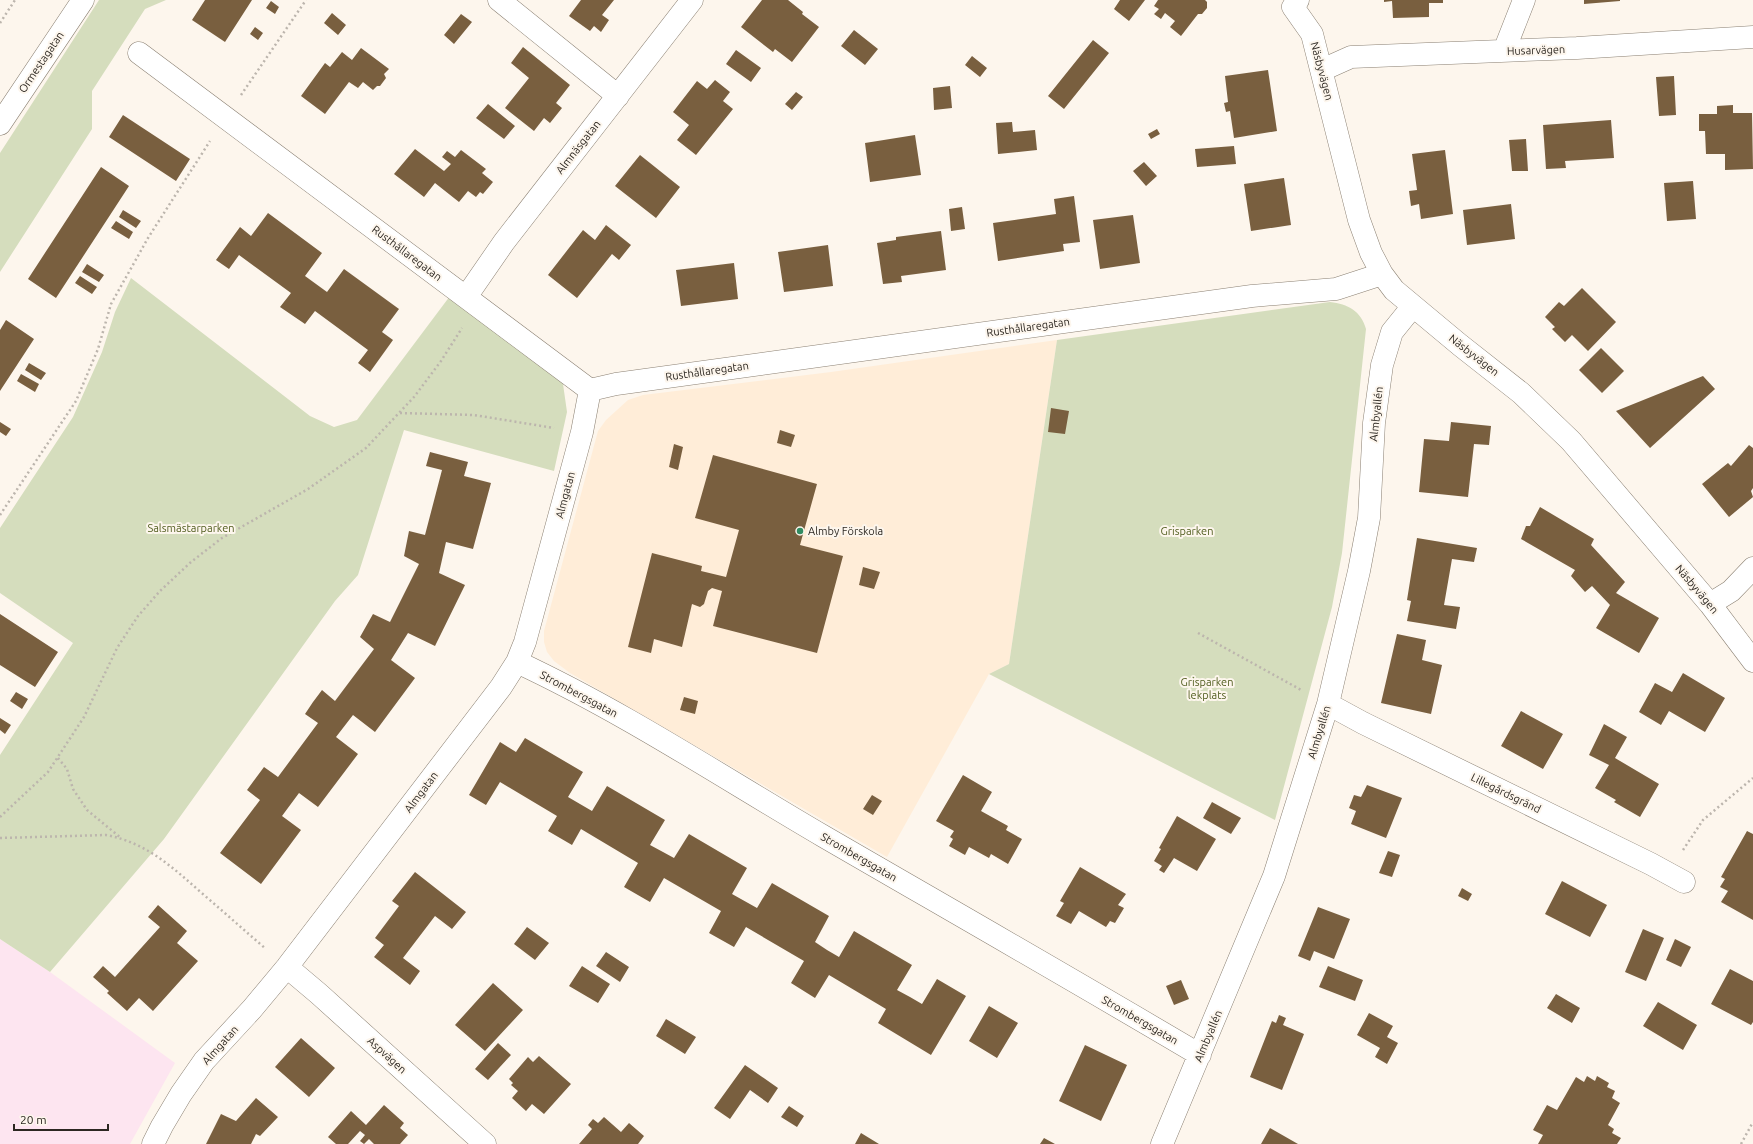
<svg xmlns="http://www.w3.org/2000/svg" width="1753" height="1144" viewBox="0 0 1753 1144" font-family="Ubuntu,sans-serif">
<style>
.industrial{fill:#fde5f0}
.built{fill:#ffedd8}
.green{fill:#d5ddbd}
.building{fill:#795f3f}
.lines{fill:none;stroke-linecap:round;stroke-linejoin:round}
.minor-casing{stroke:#8b8073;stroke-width:23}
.path{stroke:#bcb5ad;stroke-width:2.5;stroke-dasharray:2 3;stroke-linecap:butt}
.minor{stroke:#fff;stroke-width:22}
.poi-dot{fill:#318b61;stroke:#fdf6ed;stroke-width:1.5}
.labels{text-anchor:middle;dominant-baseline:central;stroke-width:4;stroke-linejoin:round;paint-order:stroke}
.street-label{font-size:11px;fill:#2c2721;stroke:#fdf6ed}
.park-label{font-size:11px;fill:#525e20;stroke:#fdf6ed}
.poi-label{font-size:11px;fill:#2c2721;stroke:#fdf6ed;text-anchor:start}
</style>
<rect width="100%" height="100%" fill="#fdf6ed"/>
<path class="industrial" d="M 0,939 L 50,972 L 175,1063 L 130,1144 L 0,1144 Z"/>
<path class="built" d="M 1057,340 L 1009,664 L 989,674 L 887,857 L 570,673 L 554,661 L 547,652 L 544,642 L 544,631 L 598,431 L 606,420 L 628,400 L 643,395 L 831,372 Z"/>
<path class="green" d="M 99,0 L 166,0 L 145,9 L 92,91 L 92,129 L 0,272 L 0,153 Z
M 131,278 L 310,416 L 334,427 L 357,420 L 450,296 L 562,377 L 567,412 L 554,471 L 404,430 L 358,575 L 335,601 L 164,839 L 50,972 L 0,939 L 0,755 L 73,643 L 0,593 L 0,528 L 73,417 L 102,352 L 115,312 Z
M 1330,302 C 1348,304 1361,311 1366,329 L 1342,553 L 1332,607 L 1275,820 L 989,674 L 1009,664 L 1057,340 Z"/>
<path class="building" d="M 205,0 L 252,0 L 225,42 L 192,20 Z
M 581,0 L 614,0 L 602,15 L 609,20 L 601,32 L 594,26 L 590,31 L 569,16 Z
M 762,0 L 788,0 L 803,12 L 802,14 L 819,27 L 792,62 L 775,49 L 773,52 L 741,27 Z
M 1120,0 L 1145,0 L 1129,21 L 1114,9 Z
M 1158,0 L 1205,0 L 1207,2 L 1207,8 L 1202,14 L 1198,14 L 1181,36 L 1170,27 L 1175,21 L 1165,13 L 1161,19 L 1154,14 L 1159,9 L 1154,6 Z
M 1384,0 L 1443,0 L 1443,3 L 1429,3 L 1429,17 L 1393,18 L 1392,1 L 1384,2 Z
M 1584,0 L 1620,0 L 1620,1 L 1584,4 Z
M 271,1 L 279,7 L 275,14 L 266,8 Z
M 332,13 L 346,25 L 338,35 L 324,23 Z
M 461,14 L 472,22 L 454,44 L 444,35 Z
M 255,27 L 263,33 L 258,40 L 250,34 Z
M 854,30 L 878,49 L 865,65 L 841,46 Z
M 1093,40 L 1109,53 L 1064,109 L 1048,96 Z
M 523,47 L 570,85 L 556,103 L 562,108 L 550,123 L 544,118 L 534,131 L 505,108 L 529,78 L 511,63 Z
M 361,48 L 389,69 L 384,74 L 386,78 L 380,86 L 377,86 L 373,90 L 363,82 L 358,88 L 349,82 L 325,114 L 301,96 L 325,63 L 330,67 L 342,52 L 352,60 Z
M 736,50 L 761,68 L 751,82 L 726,64 Z
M 972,56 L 987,68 L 980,77 L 965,65 Z
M 1268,70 L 1277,131 L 1234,138 L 1230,111 L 1226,112 L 1224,103 L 1228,102 L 1225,76 Z
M 1674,76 L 1676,115 L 1659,116 L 1656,77 Z
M 715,80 L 730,92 L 723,101 L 733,109 L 696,155 L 677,140 L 689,125 L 673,112 L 697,81 L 707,89 Z
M 950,86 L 952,108 L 934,110 L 933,88 Z
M 796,92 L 803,97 L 792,110 L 785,104 Z
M 488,104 L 515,126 L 504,139 L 476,118 Z
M 1733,105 L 1733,113 L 1752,113 L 1753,169 L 1725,170 L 1725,154 L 1706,154 L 1705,131 L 1699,131 L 1699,114 L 1717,114 L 1717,106 Z
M 123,115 L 190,159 L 176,181 L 109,137 Z
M 1611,120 L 1614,158 L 1565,161 L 1566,168 L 1546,169 L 1543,125 Z
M 1012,122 L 1013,132 L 1035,130 L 1037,150 L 998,154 L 996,123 Z
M 1157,129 L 1160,134 L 1151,139 L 1148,134 Z
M 915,135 L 921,175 L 870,182 L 865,143 Z
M 1526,139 L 1528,171 L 1512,171 L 1509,140 Z
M 1234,146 L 1236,164 L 1197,167 L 1195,149 Z
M 415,149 L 444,171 L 451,164 L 442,157 L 447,151 L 455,157 L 461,150 L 486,169 L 482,173 L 493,182 L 483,194 L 480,192 L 476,197 L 468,191 L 459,202 L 435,183 L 424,197 L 394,174 Z
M 1445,150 L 1453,214 L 1421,219 L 1419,204 L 1411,206 L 1409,191 L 1417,190 L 1412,154 Z
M 640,155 L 680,187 L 656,218 L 615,186 Z
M 1144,162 L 1157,176 L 1146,186 L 1133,171 Z
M 101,167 L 129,186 L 56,298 L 28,279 Z
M 1284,178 L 1291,225 L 1251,231 L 1244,184 Z
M 1693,181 L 1696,219 L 1667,221 L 1664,183 Z
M 1074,196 L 1080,242 L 1063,244 L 1064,251 L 998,261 L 993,223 L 1056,214 L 1054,199 Z
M 1511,204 L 1515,239 L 1467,245 L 1463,210 Z
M 962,207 L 965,229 L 951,231 L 949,209 Z
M 123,210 L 141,221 L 136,228 L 119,217 Z
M 268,213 L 322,253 L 305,276 L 327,292 L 344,269 L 399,309 L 382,332 L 393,340 L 370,372 L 358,363 L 368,350 L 315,311 L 305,324 L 280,307 L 291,293 L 239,255 L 229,269 L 216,260 L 240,227 L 251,236 Z
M 1133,215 L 1140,263 L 1100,269 L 1093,220 Z
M 116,221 L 133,232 L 129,239 L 111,228 Z
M 606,225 L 631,245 L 619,260 L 612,254 L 577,298 L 548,275 L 583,230 L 595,240 Z
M 941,231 L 946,270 L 901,276 L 902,282 L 883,284 L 877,243 L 896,240 L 896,237 Z
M 828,245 L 833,286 L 784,292 L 778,252 Z
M 734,263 L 738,299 L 681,306 L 676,270 Z
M 87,264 L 104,275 L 99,282 L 82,272 Z
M 80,276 L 97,287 L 92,294 L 75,283 Z
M 1582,288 L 1616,322 L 1588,351 L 1572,335 L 1565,342 L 1552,329 L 1555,327 L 1545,317 L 1559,302 L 1564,306 Z
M 6,320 L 34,339 L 0,391 L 0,330 Z
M 1601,348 L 1624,371 L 1602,393 L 1579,370 Z
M 29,363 L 46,373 L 41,380 L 25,370 Z
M 21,374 L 39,384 L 35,392 L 17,381 Z
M 1703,376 L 1715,389 L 1650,448 L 1616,411 Z
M 1051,408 L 1069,411 L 1065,434 L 1048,432 Z
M 0,422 L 11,429 L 6,436 L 0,432 Z
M 1451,422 L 1491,426 L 1489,445 L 1474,444 L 1468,497 L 1419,492 L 1424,439 L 1449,441 Z
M 780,430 L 795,435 L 791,447 L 777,443 Z
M 674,444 L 683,447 L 678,470 L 669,467 Z
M 1749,445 L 1753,448 L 1753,488 L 1751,491 L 1753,497 L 1729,517 L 1702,484 L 1728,463 L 1731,466 Z
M 430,452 L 468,462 L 464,476 L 491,483 L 473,549 L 446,542 L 439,573 L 465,585 L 435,646 L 408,633 L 391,660 L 415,678 L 375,732 L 353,715 L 336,737 L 358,754 L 318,807 L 299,793 L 282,816 L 301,830 L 261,884 L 220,853 L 260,800 L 247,790 L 264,767 L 278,777 L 318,723 L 305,714 L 313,702 L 322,690 L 335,701 L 374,649 L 360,637 L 373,614 L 390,622 L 419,564 L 404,556 L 409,531 L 425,535 L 442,470 L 426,466 Z
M 713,455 L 817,484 L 800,545 L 843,556 L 817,653 L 713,626 L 722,591 L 712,588 L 708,591 L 704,604 L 700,607 L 692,604 L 682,647 L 654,639 L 651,653 L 628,647 L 652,553 L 702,566 L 701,571 L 726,577 L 739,530 L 695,518 Z
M 1540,507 L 1594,539 L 1591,545 L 1625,582 L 1616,593 L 1659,618 L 1639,653 L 1596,628 L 1610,605 L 1592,586 L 1585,592 L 1571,576 L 1575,570 L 1521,539 L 1526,526 L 1530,526 Z
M 1417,538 L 1477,548 L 1474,562 L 1452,559 L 1444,605 L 1460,607 L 1456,629 L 1407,621 L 1411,601 L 1407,600 Z
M 863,567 L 880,572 L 874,589 L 859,585 Z
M 0,614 L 58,652 L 35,687 L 0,665 Z
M 1397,634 L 1426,640 L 1422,660 L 1442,665 L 1431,714 L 1381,703 Z
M 1683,673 L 1725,698 L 1705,732 L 1669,711 L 1661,725 L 1639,712 L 1655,683 L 1672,692 Z
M 16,692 L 28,699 L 22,709 L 10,701 Z
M 684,697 L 698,701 L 695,714 L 680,710 Z
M 1521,711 L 1563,734 L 1543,769 L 1501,746 Z
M 0,718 L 11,725 L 5,734 L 0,730 Z
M 1604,724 L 1627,737 L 1615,758 L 1659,784 L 1640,817 L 1614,802 L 1616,800 L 1595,788 L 1609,765 L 1589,755 Z
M 525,738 L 583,772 L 568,797 L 592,811 L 607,786 L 665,820 L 650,845 L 663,852 L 674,858 L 689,834 L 747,868 L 732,894 L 757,908 L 772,883 L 829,916 L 815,942 L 827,950 L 839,957 L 854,931 L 912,965 L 897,990 L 910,997 L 922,1004 L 937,979 L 966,996 L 931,1055 L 878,1023 L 886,1009 L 829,975 L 815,998 L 791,983 L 804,961 L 746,927 L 734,947 L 709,933 L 721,911 L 664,878 L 650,902 L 624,887 L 638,863 L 581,829 L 572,845 L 548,831 L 557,816 L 500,782 L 486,805 L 469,795 L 500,742 L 516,752 Z
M 963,775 L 992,792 L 981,811 L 1008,826 L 1006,830 L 1022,839 L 1008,864 L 991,854 L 989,858 L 969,847 L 965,855 L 949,846 L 953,839 L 950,837 L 954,831 L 936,821 Z
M 1367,785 L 1402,798 L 1386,838 L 1351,824 L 1356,811 L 1349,808 L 1354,795 L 1361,797 Z
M 872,795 L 882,801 L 873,815 L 863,809 Z
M 1212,802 L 1241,818 L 1231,834 L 1203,818 Z
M 1177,816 L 1216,839 L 1197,871 L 1174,858 L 1164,873 L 1159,870 L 1162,866 L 1154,861 L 1161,849 L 1159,848 Z
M 1747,831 L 1753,834 L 1753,920 L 1721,902 L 1728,891 L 1720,887 L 1725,879 L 1721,877 Z
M 1388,851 L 1400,855 L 1392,877 L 1379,873 Z
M 1080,867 L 1126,894 L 1118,905 L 1124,908 L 1115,923 L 1110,921 L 1106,927 L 1079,911 L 1071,924 L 1056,916 L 1064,903 L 1060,901 Z
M 415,872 L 466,912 L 452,929 L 435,916 L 403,958 L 420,971 L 410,985 L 374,957 L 384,945 L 375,938 L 399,906 L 392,901 Z
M 1562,881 L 1607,905 L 1590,937 L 1545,914 Z
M 1462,888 L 1472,894 L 1468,901 L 1458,896 Z
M 158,905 L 187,931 L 177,943 L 198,961 L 153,1011 L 139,998 L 127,1011 L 107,993 L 109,991 L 93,977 L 103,966 L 115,977 L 160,927 L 148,917 Z
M 1318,907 L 1350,919 L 1334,959 L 1314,951 L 1310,961 L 1298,956 Z
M 527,927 L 549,943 L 535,960 L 514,944 Z
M 1643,929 L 1664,938 L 1646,981 L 1625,972 Z
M 1675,939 L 1691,947 L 1681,967 L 1666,960 Z
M 606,952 L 629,967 L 620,982 L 596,966 Z
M 582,966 L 610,984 L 598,1003 L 569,986 Z
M 1328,966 L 1363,980 L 1355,1001 L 1319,987 Z
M 1730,969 L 1753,981 L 1753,1022 L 1751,1025 L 1711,1004 Z
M 1181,980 L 1189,999 L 1174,1005 L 1166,986 Z
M 493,983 L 523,1010 L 485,1051 L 455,1025 Z
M 1556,994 L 1580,1008 L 1572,1023 L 1547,1008 Z
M 1658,1002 L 1697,1025 L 1683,1050 L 1643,1026 Z
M 989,1006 L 1018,1023 L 997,1058 L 969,1041 Z
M 1369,1013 L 1393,1026 L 1387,1037 L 1398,1043 L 1387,1064 L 1375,1057 L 1380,1048 L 1357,1035 Z
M 1279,1015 L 1286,1018 L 1283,1025 L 1304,1034 L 1282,1090 L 1250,1077 L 1272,1021 L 1276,1023 Z
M 666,1019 L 696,1037 L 685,1054 L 656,1036 Z
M 301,1038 L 335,1068 L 309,1097 L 275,1067 Z
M 498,1043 L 511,1055 L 488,1080 L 475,1069 Z
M 1085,1045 L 1127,1065 L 1101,1121 L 1059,1101 Z
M 539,1056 L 571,1084 L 544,1114 L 532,1104 L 526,1111 L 512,1098 L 518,1091 L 511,1085 L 513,1083 L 509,1079 L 528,1057 L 533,1062 Z
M 745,1065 L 778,1088 L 768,1103 L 750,1090 L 730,1119 L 714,1108 Z
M 1587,1076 L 1595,1081 L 1597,1076 L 1609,1083 L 1607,1087 L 1615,1091 L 1612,1098 L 1620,1103 L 1608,1125 L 1614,1129 L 1612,1133 L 1621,1138 L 1617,1144 L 1538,1144 L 1543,1135 L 1533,1130 L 1547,1105 L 1557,1110 L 1576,1077 L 1584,1082 Z
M 256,1098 L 278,1117 L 260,1136 L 256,1134 L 251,1144 L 206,1144 L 221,1114 L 236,1121 Z
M 384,1105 L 404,1123 L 400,1128 L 408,1135 L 400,1144 L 374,1144 L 369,1139 L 364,1144 L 360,1141 L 365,1135 L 360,1131 L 348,1144 L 336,1144 L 328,1137 L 351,1111 L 366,1125 Z
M 789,1106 L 804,1116 L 797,1127 L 781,1117 Z
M 604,1117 L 621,1132 L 629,1123 L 644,1136 L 638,1144 L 579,1144 L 592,1129 L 588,1125 L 593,1119 L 598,1123 Z
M 1270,1128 L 1298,1144 L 1261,1144 Z
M 861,1133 L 879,1144 L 855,1144 Z
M 1044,1138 L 1055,1144 L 1040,1144 Z"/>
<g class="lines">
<defs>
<path id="minor" d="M 499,0 L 618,96
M 1298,0 L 1293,7 L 1312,34 L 1359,220 L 1371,253 L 1382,274 L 1394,290 L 1460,345 L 1521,393 L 1571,441 L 1710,604 L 1753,661
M 1504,51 L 1524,0
M 139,53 L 590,390 L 616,384 L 1252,296 L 1336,289 L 1382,274
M 1322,70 L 1351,57 L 1577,48 L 1753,37
M 0,124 L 83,0
M 466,297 L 504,242 L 692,0
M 1710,604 L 1731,591 L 1753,568
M 517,662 C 624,712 722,777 823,836 C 949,909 1075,981 1200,1055
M 1328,704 L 1363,723 L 1651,864 L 1684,882
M 287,967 L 319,994 L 485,1144
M 153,1144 L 162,1126 L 181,1094 L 204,1061 L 252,1009 L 287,967 L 501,687 L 517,662 L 525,642 L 582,432 L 590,390
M 1162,1144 L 1274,876 L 1328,704 L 1359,571 L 1369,518 L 1374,423 L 1382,365 L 1392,332 L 1413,306"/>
</defs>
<use href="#minor" class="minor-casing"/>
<path class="path" d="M 0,23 L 15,0
M 241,95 L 306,0
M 400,413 L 474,415 L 554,428
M 0,515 L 76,401 L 98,349 L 111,304 L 148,238 L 210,141
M 1198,633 L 1303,691
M 58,758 L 67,769 L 73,789 L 87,810 L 121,838
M 0,817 L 48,772 L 84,717 L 117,648 L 138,616 L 160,591 L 191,562 L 222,538 L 308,489 L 366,448 L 414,397 L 441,361 L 462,328
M 0,838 L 106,835 C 148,843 173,868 204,895 C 225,913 245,931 266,949
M 1683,850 L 1703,820 L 1753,778
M 1741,1144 L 1753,1122"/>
<use href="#minor" class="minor"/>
</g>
<circle class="poi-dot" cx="800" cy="531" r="4"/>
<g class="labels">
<g class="street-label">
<text transform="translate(1536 50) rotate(-2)">Husarvägen</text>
<text transform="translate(41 62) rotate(-56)">Ormestagatan</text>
<text transform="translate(1322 71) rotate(75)">Näsbyvägen</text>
<text transform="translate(578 147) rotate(-52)">Almnäsgatan</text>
<text transform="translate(407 253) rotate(37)">Rusthållaregatan</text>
<text transform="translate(1028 327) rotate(-8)">Rusthållaregatan</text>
<text transform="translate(1474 355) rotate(38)">Näsbyvägen</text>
<text transform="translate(707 371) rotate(-8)">Rusthållaregatan</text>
<text transform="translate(1376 414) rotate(-84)">Almbyallén</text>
<text transform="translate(565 495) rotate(-75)">Almgatan</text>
<text transform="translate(1697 589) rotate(50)">Näsbyvägen</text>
<text transform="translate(579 694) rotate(28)">Strombergsgatan</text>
<text transform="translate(1319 732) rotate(-73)">Almbyallén</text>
<text transform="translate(421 792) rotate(-53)">Almgatan</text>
<text transform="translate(1506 793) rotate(26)">Lillegårdsgränd</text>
<text transform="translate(859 857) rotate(30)">Strombergsgatan</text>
<text transform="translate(1140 1020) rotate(30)">Strombergsgatan</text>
<text transform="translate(1208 1036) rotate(-67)">Almbyallén</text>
<text transform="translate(220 1045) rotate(-48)">Almgatan</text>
<text transform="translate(387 1055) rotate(42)">Aspvägen</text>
</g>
<g class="park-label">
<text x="191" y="528">Salsmästarparken</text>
<text x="1187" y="531">Grisparken</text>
<text x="1207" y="682">Grisparken<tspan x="1207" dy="13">lekplats</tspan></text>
</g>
<g class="poi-label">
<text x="808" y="531">Almby Förskola</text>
</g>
</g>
<path d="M14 1124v6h94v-6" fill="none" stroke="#2c2721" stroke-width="2"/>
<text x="20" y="1124" font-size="12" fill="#2c2721" stroke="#fdf6ed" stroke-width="3" paint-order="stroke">20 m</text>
</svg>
